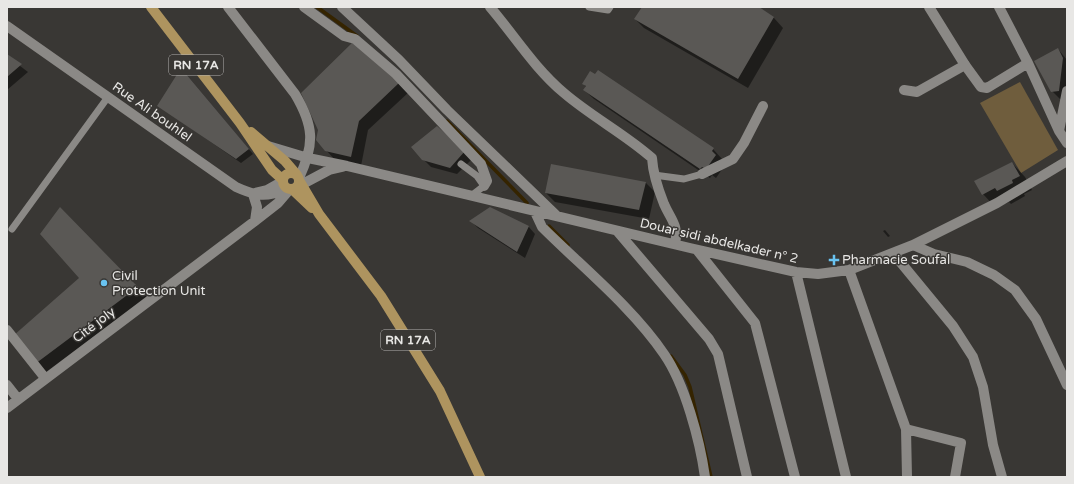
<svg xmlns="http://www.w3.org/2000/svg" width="1074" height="484" viewBox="0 0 1074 484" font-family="'Varela Round',sans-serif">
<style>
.green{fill:#6f5d3d}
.shadow{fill:#0007}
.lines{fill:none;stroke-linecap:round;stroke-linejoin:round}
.stream{stroke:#352400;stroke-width:3.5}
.building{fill:#5a5855}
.service{stroke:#8b8986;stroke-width:7}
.pedestrian{stroke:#8b8986;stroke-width:10}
.minor{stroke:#8b8986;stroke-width:10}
.primary{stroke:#ae945f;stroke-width:10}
.poi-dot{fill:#69c3f1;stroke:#393734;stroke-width:1.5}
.labels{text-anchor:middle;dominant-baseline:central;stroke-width:3;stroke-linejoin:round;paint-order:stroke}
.shield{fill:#393734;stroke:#b4b2b0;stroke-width:1}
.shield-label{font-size:12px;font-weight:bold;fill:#e8e7e5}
.street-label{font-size:13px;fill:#e8e7e5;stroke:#393734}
.poi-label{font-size:13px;fill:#e8e7e5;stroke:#393734;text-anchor:start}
</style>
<rect width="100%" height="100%" fill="#393734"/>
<path class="green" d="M 1020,82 L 1058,150 L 1021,173 L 980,103 Z"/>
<path class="shadow" d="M 643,7 L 757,7 L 774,18 L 783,28 L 748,88 L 644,28 L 635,19 Z
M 354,42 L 409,92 L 368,130 L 361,166 L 335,160 L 326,150 Z
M 1058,49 L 1067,60 L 1066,98 L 1060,99 L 1052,91 Z
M 7,56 L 28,72 L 7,90 Z
M 186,74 L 253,154 L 241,163 L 159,106 Z
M 583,83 L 713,149 L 722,159 L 725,165 L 716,178 L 712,175 L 710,178 L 594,99 L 584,90 L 586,87 Z
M 437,128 L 472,159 L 457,174 L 431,167 L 423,159 Z
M 1012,163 L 1025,177 L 1032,190 L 1024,194 L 1025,196 L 1011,204 L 1009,202 L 996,208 L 983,194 Z
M 646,183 L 655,192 L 649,219 L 555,202 L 546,193 Z
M 60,209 L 147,297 L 46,372 L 36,363 L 81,279 Z
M 471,221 L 528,226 L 535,234 L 525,258 L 478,228 Z
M 885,230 L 890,236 L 888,237 L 883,231 Z"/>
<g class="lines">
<path class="stream" d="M 317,7 L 357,36
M 447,121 L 527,203
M 549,226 L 568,245
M 671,356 L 685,375 L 690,387 L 711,477"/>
</g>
<path class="building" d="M 642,7 L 759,7 L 774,17 L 738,79 L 634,19 Z
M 354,41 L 400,82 L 359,121 L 351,157 L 325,151 L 316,140 L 318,130 L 301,93 Z
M 1058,48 L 1063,58 L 1059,91 L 1051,92 L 1034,61 Z
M 7,54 L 22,64 L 7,77 Z
M 181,68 L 249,149 L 236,159 L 157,106 Z
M 598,70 L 714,148 L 712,151 L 716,155 L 706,169 L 702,167 L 700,169 L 583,90 L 586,86 L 582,84 L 590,71 L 595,74 Z
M 437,126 L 465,151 L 450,168 L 422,160 L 411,147 Z
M 1012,162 L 1020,176 L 1012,180 L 1013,183 L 997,191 L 995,188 L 982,195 L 974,181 Z
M 551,164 L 646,182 L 639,210 L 545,193 Z
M 60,207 L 138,287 L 35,364 L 13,336 L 79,278 L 40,234 Z
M 490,207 L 529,226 L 517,252 L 469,221 Z"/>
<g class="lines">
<path class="service" d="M 589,7 L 608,10 L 610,7
M 461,164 L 477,176 L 484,186 L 471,196
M 654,175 L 684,179 L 702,174
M 12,229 L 108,97"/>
<path class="pedestrian" d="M 904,90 L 917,92 L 965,65
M 702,174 L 733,159 L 744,143 L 763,106"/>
<path class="minor" d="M 228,7 L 295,94 C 314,126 315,144 299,178
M 304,7 L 344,36 L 355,39 L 396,74 L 481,164 L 487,181 L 484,186
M 342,7 L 399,60 L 447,110 L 557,216
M 490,7 C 514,35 535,69 564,93 C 592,117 625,134 652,158 C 653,175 658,189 664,204 C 671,220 679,225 675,244
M 929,7 L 965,65 L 981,87 L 987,88 L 1028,63
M 999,7 L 1028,63 L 1059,131 L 1067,143
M 7,26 L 236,187 C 258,197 266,197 289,189
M 1059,131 L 1067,91
M 268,146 L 308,158 L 347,166 L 690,248 L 796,272 L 818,274 L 849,270 L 913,245 L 997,203 L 1067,161
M 297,187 L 329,170 L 342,167
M 255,193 L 267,190 L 283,181
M 253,194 L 257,207 L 255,221
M 535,212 L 542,227 C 582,267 632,307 664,354 C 685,384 700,441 705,477
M 618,232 L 709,339 L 718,354 L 747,477
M 913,245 L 934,254 L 967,262 L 994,275 L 1015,290 L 1036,319 L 1067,385
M 697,250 L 755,323 L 795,477
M 893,253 L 953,326 L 973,357 L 983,387 L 993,445 L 1002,477
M 849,270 L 906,429 L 907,477
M 796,272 L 846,477
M 7,330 L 45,378
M 7,385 L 18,399
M 7,408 L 255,221 L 278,203 L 290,189
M 906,429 L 961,443 L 955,477"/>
<path class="primary" d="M 151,7 L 240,123 L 272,170 L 283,180
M 251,132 L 285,161 L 297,175
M283 181a8 8 0 1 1 16 0a8 8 0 1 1-16 0Z
M 299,180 L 319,214 L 381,296 L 440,391 L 480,477
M 292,189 L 312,208"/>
</g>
<g class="poi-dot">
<path d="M832 254h4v4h4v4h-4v4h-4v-4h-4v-4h4z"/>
<circle cx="104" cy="283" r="4"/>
</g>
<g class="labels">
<g class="shield">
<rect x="169" y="55" width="54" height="20" rx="3"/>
<rect x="381" y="330" width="54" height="20" rx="3"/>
</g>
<g class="shield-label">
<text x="196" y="65">RN 17A</text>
<text x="408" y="340">RN 17A</text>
</g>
<g class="street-label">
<text transform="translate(152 112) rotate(35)">Rue Ali bouhlel</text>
<text transform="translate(719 241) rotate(13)">Douar sidi abdelkader n° 2</text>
<text transform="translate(94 325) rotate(-37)">Cité joly</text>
</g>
<g class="poi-label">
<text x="842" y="260">Pharmacie Soufal</text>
<text x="112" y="276">Civil<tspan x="112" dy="15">Protection Unit</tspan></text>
</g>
</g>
<rect width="1074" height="484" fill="none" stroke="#e8e7e5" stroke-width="16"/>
</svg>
